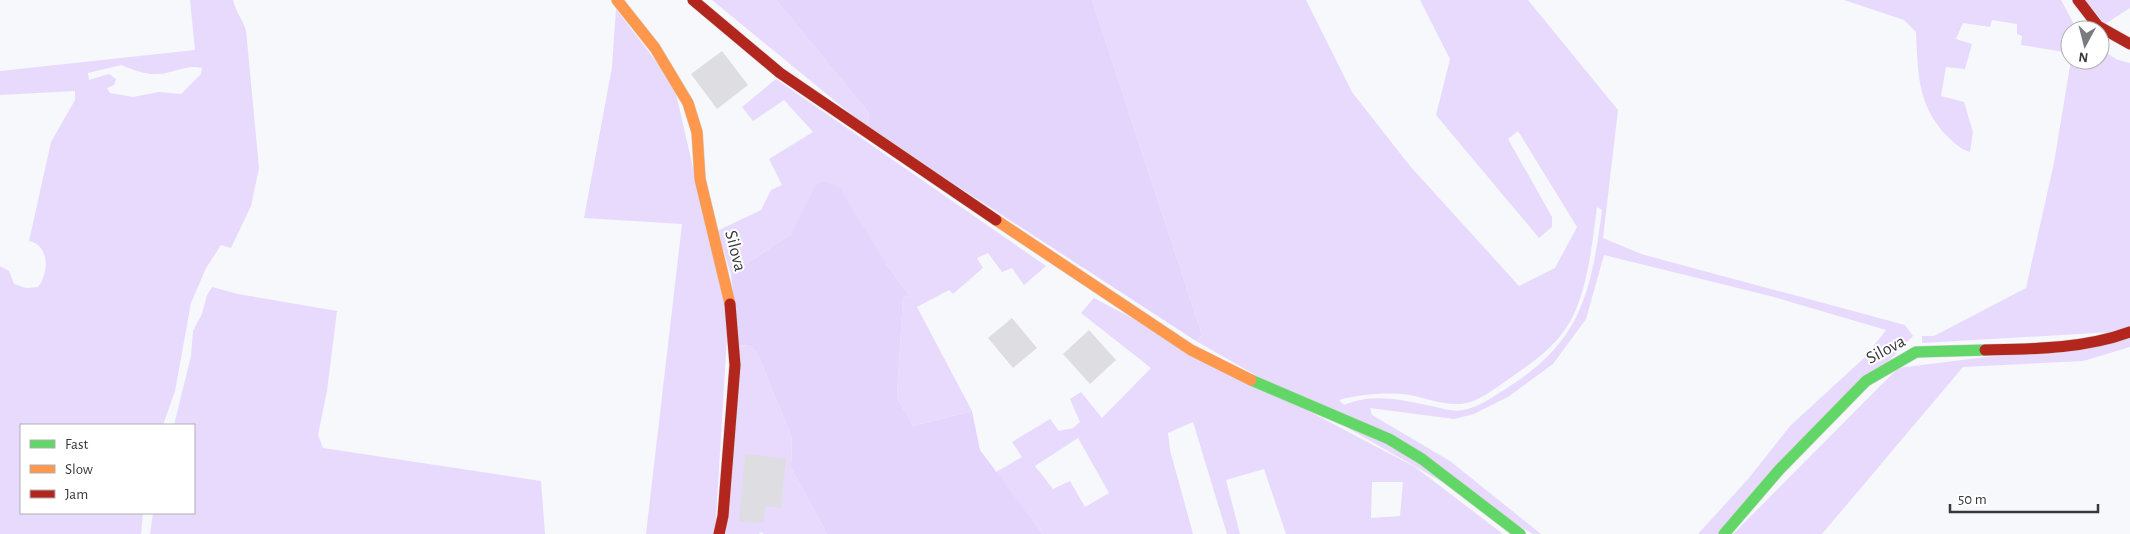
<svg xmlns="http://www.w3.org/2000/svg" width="2130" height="534" viewBox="0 0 2130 534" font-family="'Alegreya Sans',sans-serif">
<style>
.green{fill:#e7dafd;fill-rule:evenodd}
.forest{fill:#e4d5fd}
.building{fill:#dedee2}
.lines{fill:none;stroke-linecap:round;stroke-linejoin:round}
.fast-casing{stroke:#d3d5d8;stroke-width:12}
.slow-casing{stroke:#d3d5d8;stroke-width:12}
.jam-casing{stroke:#d3d5d8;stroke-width:12}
.fast{stroke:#63d668;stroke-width:11}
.slow{stroke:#ff974d;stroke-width:11}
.jam{stroke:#b3261e;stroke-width:11}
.labels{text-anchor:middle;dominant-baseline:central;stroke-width:4;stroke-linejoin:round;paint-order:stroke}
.street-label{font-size:18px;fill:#37383c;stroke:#fff}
</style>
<rect width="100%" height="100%" fill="#f7f8fc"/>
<path class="green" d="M 190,0 L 233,0 C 236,12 242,19 246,30 L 259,168 L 251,206 L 231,248 L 221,245 L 206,268 L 191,303 L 175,391 L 163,425 L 21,425 L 21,513 L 143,513 L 141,534 L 0,534 L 0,266 L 9,271 L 14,284 L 26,288 L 38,287 C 49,274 50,245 29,241 L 51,142 L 75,100 L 75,91 L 0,95 L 0,71 L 195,50 ZM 121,65 C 134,70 145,75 159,74 C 174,73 187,64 202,68 L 201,74 L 181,94 L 159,92 L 133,97 L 110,93 L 107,88 L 114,85 L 116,79 L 109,74 L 89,80 L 88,73 Z
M 712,0 L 776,0 L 869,113 L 868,128 Z
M 1092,0 L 1306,0 L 1352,92 L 1410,166 L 1519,286 L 1555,268 L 1577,227 L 1518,131 L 1508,139 L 1552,217 L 1552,227 L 1539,238 L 1436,115 L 1450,59 L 1420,0 L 1528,0 L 1618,110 L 1603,238 L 1641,254 L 1905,325 L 1913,336 L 1719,534 L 1698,534 L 1749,478 L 1790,426 L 1864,358 L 1886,330 L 1774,297 L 1604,255 L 1586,319 L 1553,364 L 1508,397 L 1474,414 L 1454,419 L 1370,408 L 1372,415 L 1450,461 L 1541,534 L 1533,534 L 1196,341 L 1202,335 ZM 1597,207 L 1602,210 C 1591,292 1582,341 1507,388 C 1494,396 1478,408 1463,410 C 1455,412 1444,409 1436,407 C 1405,401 1375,392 1344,405 L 1339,400 C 1361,394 1387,392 1410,395 C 1426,398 1440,404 1455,404 C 1475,405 1491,391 1506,381 C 1527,366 1549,352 1564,331 C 1587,300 1592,245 1597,207 Z
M 1844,0 L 2061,0 L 2077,30 L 2070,30 L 2070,53 L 2021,45 L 2022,36 L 2017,34 L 2017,24 L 1992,20 L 1990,27 L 1963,23 L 1956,39 L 1972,44 L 1965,69 L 1946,67 L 1941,96 L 1964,102 L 1973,132 L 1970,152 C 1960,149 1956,144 1948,137 C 1917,106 1918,73 1916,32 L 1904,20 Z
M 2085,0 L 2130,0 L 2130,8 L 2105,24 Z
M 616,9 L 674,85 L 728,320 L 715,534 L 646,534 L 682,224 L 584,218 L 612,67 Z
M 2100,49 L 2118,60 L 2130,63 L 2130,331 L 1922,343 L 1922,336 L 1934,336 L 2026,288 L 2054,163 L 2071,60 L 2100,60 Z
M 776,79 L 1046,266 L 1024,285 L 1012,268 L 1002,272 L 988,253 L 977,258 L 983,268 L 953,294 L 949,290 L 917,307 L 972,411 L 913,426 L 897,397 L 903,297 L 910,296 L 886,264 L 797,227 L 791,234 L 731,274 L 717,231 L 761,210 L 771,190 L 782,185 L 769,159 L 813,132 L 784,100 L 753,121 L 742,107 Z
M 212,287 L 238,294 L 337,311 L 327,391 L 318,435 L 323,448 L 541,481 L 545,534 L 150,534 L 153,513 L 194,513 L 194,425 L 174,425 L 191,356 L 193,331 L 202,314 L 207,295 Z
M 1094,298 L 1415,467 L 1503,534 L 1286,534 L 1264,469 L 1226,480 L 1240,534 L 1227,534 L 1193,422 L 1168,433 L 1170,450 L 1193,534 L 1043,534 L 996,472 L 1022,457 L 1012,442 L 1050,419 L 1059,431 L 1073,428 L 1080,422 L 1070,399 L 1081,392 L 1102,418 L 1151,368 L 1081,313 ZM 1078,438 L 1109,493 L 1085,507 L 1070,481 L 1053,489 L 1035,466 ZM 1372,482 L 1403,482 L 1400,516 L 1371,518 Z
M 2130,339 L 2130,347 L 2083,361 L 1963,367 L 1822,534 L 1733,534 L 1898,368 Z
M 749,345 L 758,354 L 792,438 L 791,468 L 827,534 L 764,534 L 761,532 L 759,534 L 725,534 L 738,346 Z"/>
<path class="forest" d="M 776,0 L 1092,0 L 1202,335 L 1196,341 L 868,128 L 869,113 Z
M 825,182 L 839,187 L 886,264 L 910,296 L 903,297 L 897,397 L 913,426 L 972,411 L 980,450 L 1043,534 L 827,534 L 791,468 L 792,438 L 758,354 L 749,345 L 738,346 L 731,274 L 791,234 L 816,185 Z"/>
<path class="building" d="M 722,51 L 748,85 L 717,109 L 691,74 Z
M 1012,318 L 1037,348 L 1013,368 L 988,338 Z
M 1089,330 L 1116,360 L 1090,384 L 1063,354 Z
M 745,454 L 786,459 L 781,508 L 766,506 L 763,523 L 739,521 Z"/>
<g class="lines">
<defs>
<path id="fast" d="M 1251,380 L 1389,439 L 1422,459 L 1520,534
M 1724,534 L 1779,470 L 1866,381 L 1916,352 L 1985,350"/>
<path id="slow" d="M 617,0 L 655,48 L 688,103 L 697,132 L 700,179 L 730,304
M 996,220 L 1191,350 L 1251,380"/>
<path id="jam" d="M 693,0 L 780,73 L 996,220
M 2078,0 L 2098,26 L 2130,44
M 1985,350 C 2033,349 2084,349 2130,332
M 719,534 L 723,516 L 735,365 L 730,304"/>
</defs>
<use href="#fast" class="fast-casing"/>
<use href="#slow" class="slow-casing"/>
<use href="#jam" class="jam-casing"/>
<use href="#fast" class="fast"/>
<use href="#slow" class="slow"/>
<use href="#jam" class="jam"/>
</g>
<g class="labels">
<g class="street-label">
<text transform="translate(735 251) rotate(76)">Silova</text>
<text transform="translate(1886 350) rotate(-28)">Silova</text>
</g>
</g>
<rect x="20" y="424" width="175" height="90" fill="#ffffff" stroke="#afafb1"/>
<rect x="30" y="440" width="25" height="8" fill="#63d668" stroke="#afafb1"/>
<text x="65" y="449" font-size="15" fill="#37383c">Fast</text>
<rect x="30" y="465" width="25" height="8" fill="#ff974d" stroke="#afafb1"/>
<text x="65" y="474" font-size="15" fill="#37383c">Slow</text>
<rect x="30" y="490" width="25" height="8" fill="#b3261e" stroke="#afafb1"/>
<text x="65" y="499" font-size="15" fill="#37383c">Jam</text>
<g transform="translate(2085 45) rotate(187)"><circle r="24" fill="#ffffff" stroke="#afafb1"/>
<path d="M0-4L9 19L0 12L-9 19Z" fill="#7a7b7f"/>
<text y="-8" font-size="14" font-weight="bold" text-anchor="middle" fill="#37383c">N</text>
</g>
<path d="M1950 504v8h148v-8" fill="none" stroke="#37383c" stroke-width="2.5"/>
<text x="1958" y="504" font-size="15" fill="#37383c" stroke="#ffffff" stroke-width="4" paint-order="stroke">50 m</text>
</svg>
